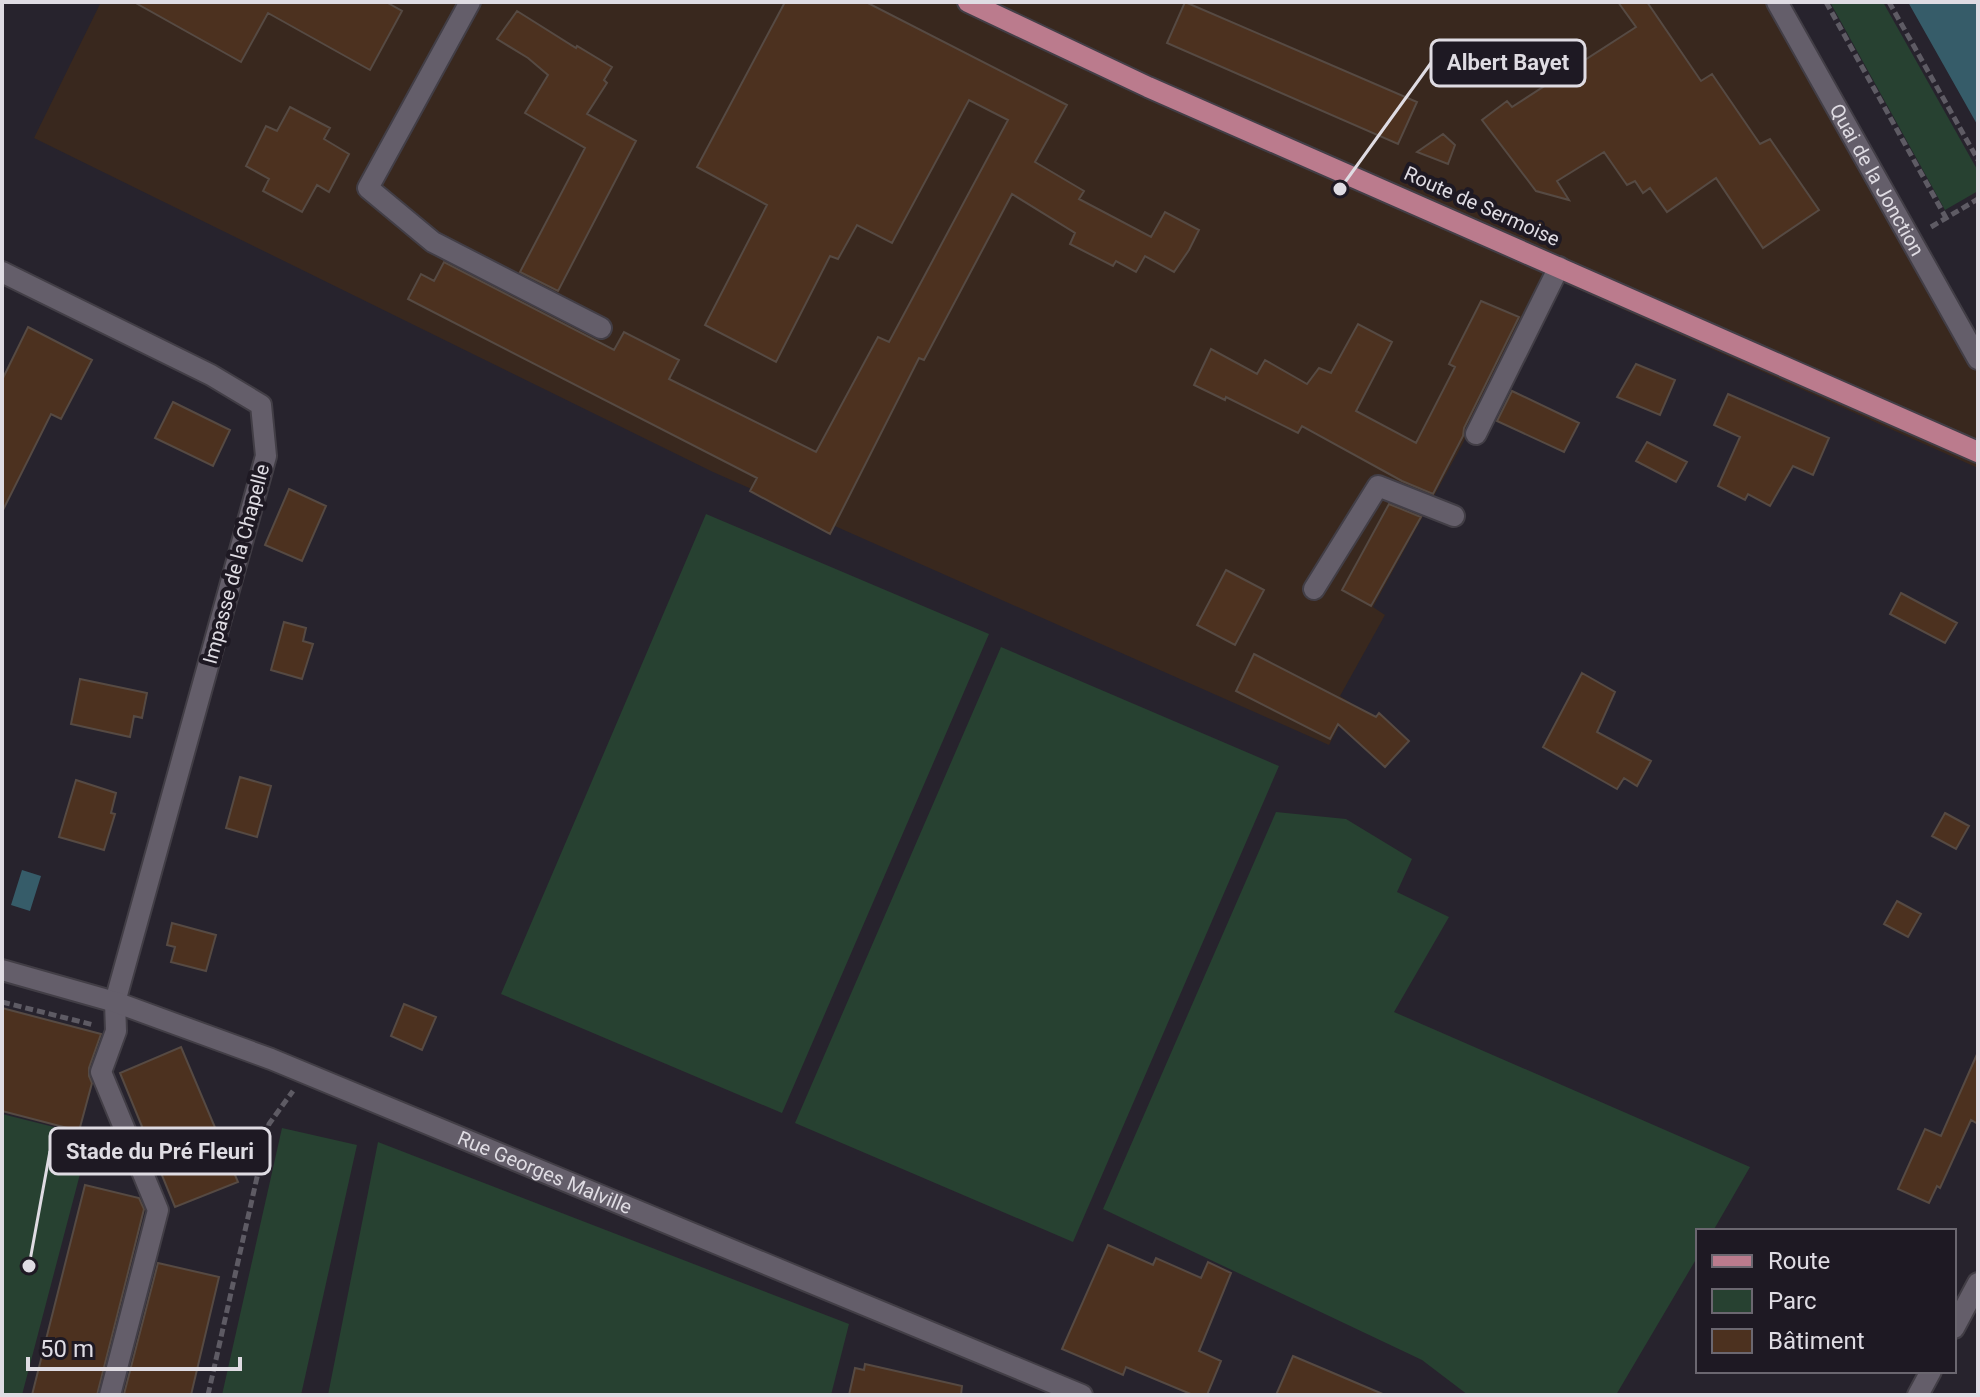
<svg xmlns="http://www.w3.org/2000/svg" width="1980" height="1397" viewBox="0 0 1980 1397" font-family="Roboto,sans-serif">
<style>
.industrial{fill:#39281e}
.green{fill:#274131}
.water{fill:#365c69}
.building{fill:#4c311f;stroke:#564a43;stroke-width:2}
.lines{fill:none;stroke-linecap:round;stroke-linejoin:round}
.minor-casing{stroke:#423e46;stroke-width:24}
.major-casing{stroke:#423e46;stroke-width:24}
.path{stroke:#5e5b64;stroke-width:5;stroke-dasharray:8 4;stroke-linecap:butt}
.minor{stroke:#645e6a;stroke-width:20}
.major{stroke:#bb7b8d;stroke-width:20}
.labels{text-anchor:middle;dominant-baseline:central;stroke-width:8;stroke-linejoin:round;paint-order:stroke}
.street-label{font-size:20px;fill:#dfdce3;stroke:#1e1923}
.leader{fill:none;stroke:#dfdce3;stroke-width:3}
.callout-dot{fill:#dfdce3;stroke:#1e1923;stroke-width:3}
.callout{fill:#1e1923;stroke:#dfdce3;stroke-width:3}
.callout-label{font-size:22px;text-anchor:middle;font-weight:bold;fill:#dfdce3}
</style>
<rect width="100%" height="100%" fill="#27232d"/>
<path class="industrial" d="M 101,2 L 1777,2 L 1978,359 L 1978,468 L 1546,275 L 1463,443 L 1373,607 L 1385,615 L 1340,696 L 1351,703 L 1329,745 L 713,472 L 34,138 Z"/>
<path class="green" d="M 1830,2 L 1883,2 L 1978,171 L 1978,191 L 1945,210 Z
M 706,514 L 989,634 L 782,1113 L 501,994 Z
M 1001,647 L 1279,766 L 1073,1242 L 795,1123 Z
M 1276,812 L 1346,819 L 1412,859 L 1397,892 L 1449,917 L 1394,1012 L 1750,1167 L 1713,1231 L 1698,1231 L 1698,1256 L 1616,1395 L 1468,1395 L 1422,1360 L 1103,1209 Z
M 2,1114 L 90,1136 L 22,1395 L 2,1395 Z
M 282,1128 L 357,1145 L 301,1395 L 222,1395 Z
M 378,1142 L 849,1324 L 831,1395 L 328,1395 Z"/>
<path class="water" d="M 1908,2 L 1978,2 L 1978,126 Z
M 22,870 L 41,876 L 30,911 L 11,905 Z"/>
<path class="building" d="M 134,2 L 386,2 L 402,11 L 370,70 L 268,13 L 241,62 Z
M 785,2 L 866,2 L 1067,105 L 1035,162 L 1084,191 L 1079,199 L 1151,237 L 1165,212 L 1199,230 L 1189,250 L 1174,272 L 1145,256 L 1136,272 L 1116,261 L 1113,266 L 1070,244 L 1075,233 L 1012,194 L 924,360 L 919,358 L 830,534 L 750,491 L 757,478 L 408,299 L 421,274 L 434,281 L 444,262 L 614,350 L 624,332 L 679,360 L 669,379 L 816,452 L 878,337 L 889,342 L 1008,120 L 969,100 L 892,243 L 857,225 L 838,259 L 830,256 L 776,362 L 705,325 L 767,205 L 697,167 Z
M 1185,2 L 1417,102 L 1398,144 L 1167,43 Z
M 1618,2 L 1647,2 L 1701,81 L 1712,74 L 1760,144 L 1770,139 L 1819,210 L 1763,248 L 1716,178 L 1667,212 L 1650,188 L 1643,193 L 1635,181 L 1627,185 L 1604,152 L 1557,181 L 1569,200 L 1536,191 L 1482,120 L 1507,101 L 1512,107 L 1636,27 Z
M 517,11 L 576,48 L 577,46 L 612,67 L 604,80 L 607,83 L 587,114 L 636,141 L 558,291 L 520,272 L 585,148 L 525,113 L 548,75 L 528,58 L 497,39 Z
M 290,107 L 330,128 L 324,139 L 349,154 L 329,192 L 317,185 L 302,212 L 263,191 L 269,179 L 246,166 L 266,126 L 277,131 Z
M 1443,134 L 1455,145 L 1448,164 L 1417,152 Z
M 1481,301 L 1519,317 L 1464,428 L 1463,436 L 1433,494 L 1402,481 L 1302,426 L 1298,433 L 1226,397 L 1225,400 L 1194,385 L 1211,349 L 1257,374 L 1265,360 L 1307,384 L 1319,368 L 1331,373 L 1358,324 L 1392,342 L 1356,411 L 1416,443 L 1455,367 L 1449,364 Z
M 28,327 L 92,360 L 61,419 L 51,414 L 2,512 L 2,380 Z
M 1636,364 L 1675,380 L 1660,415 L 1617,397 Z
M 1512,391 L 1579,423 L 1564,452 L 1497,421 Z
M 1728,394 L 1829,438 L 1813,475 L 1793,466 L 1770,506 L 1748,494 L 1745,500 L 1718,486 L 1740,437 L 1714,425 Z
M 173,402 L 230,430 L 213,466 L 155,438 Z
M 1647,442 L 1687,462 L 1676,482 L 1636,461 Z
M 289,489 L 326,506 L 302,561 L 265,545 Z
M 1389,504 L 1421,517 L 1371,606 L 1342,590 Z
M 1226,570 L 1264,590 L 1235,645 L 1197,625 Z
M 1901,593 L 1957,623 L 1945,643 L 1890,614 Z
M 284,622 L 306,628 L 303,641 L 313,644 L 302,679 L 271,670 Z
M 1254,654 L 1376,717 L 1379,713 L 1409,741 L 1385,767 L 1338,724 L 1330,739 L 1236,691 Z
M 1582,673 L 1615,692 L 1597,732 L 1651,761 L 1637,786 L 1624,778 L 1617,789 L 1543,747 Z
M 80,679 L 147,693 L 142,718 L 134,716 L 130,737 L 71,724 Z
M 240,777 L 271,786 L 257,837 L 226,828 Z
M 76,780 L 116,793 L 111,813 L 115,814 L 104,850 L 59,837 Z
M 1945,813 L 1969,826 L 1956,849 L 1932,836 Z
M 1897,901 L 1921,914 L 1908,937 L 1884,924 Z
M 172,923 L 216,935 L 206,971 L 171,962 L 175,947 L 167,945 Z
M 404,1004 L 436,1017 L 422,1050 L 391,1036 Z
M 2,1008 L 101,1034 L 89,1068 L 89,1076 L 92,1083 L 79,1131 L 2,1111 Z
M 181,1047 L 238,1182 L 175,1207 L 120,1073 Z
M 1978,1052 L 1978,1124 L 1971,1120 L 1940,1188 L 1937,1186 L 1929,1203 L 1898,1189 L 1925,1129 L 1941,1136 Z
M 85,1185 L 139,1198 L 144,1209 L 132,1257 L 97,1395 L 32,1395 Z
M 1108,1245 L 1153,1265 L 1156,1258 L 1201,1278 L 1208,1262 L 1231,1273 L 1199,1351 L 1221,1361 L 1207,1395 L 1193,1395 L 1126,1367 L 1123,1375 L 1062,1349 Z
M 158,1263 L 219,1277 L 191,1395 L 124,1394 Z
M 1293,1356 L 1385,1395 L 1276,1395 Z
M 865,1364 L 962,1386 L 961,1395 L 849,1395 L 855,1368 L 864,1370 Z"/>
<g class="lines">
<defs>
<g id="minor">
<path d="M 470,2 L 368,188 L 433,242 L 601,328"/>
<path id="s1" d="M 1777,2 L 1978,359"/>
<path d="M 2,272 L 211,375 L 261,405 L 266,456 L 115,1002 L 116,1031 L 101,1072 L 158,1210 L 110,1395"/>
<path d="M 1476,434 L 1559,267"/>
<path d="M 1314,589 L 1378,486 L 1454,516"/>
<path id="s2" d="M 2,970 L 115,1002 L 271,1059 L 1082,1395"/>
<path d="M 1954,1328 L 1978,1283"/>
<path d="M 1918,1395 L 1931,1371"/>
</g>
<path id="major" d="M 968,2 L 1148,87 L 1978,452"/>
</defs>
<use href="#minor" class="minor-casing"/>
<use href="#major" class="major-casing"/>
<path class="path" d="M 1826,2 L 1946,218
M 1889,2 L 1978,160
M 1931,227 L 1978,199
M 2,1002 L 94,1025
M 208,1395 L 269,1124 L 293,1091"/>
<use href="#minor" class="minor"/>
<use href="#major" class="major"/>
</g>
<g class="labels">
<g class="street-label">
<text stroke="none"><textPath href="#s1" startOffset="204">Quai de la Jonction</textPath></text>
<text transform="translate(1482 206) rotate(24)">Route de Sermoise</text>
<text transform="translate(236 564) rotate(-75)">Impasse de la Chapelle</text>
<text stroke="none"><textPath href="#s2" startOffset="580">Rue Georges Malville</textPath></text>
</g>
</g>
<path class="leader" d="M1340 189L1431 63M29 1266L50 1151"/>
<g class="callout-dot">
<circle cx="1340" cy="189" r="8"/>
<circle cx="29" cy="1266" r="8"/>
</g>
<g class="callout">
<rect x="1431" y="40" width="154" height="46" rx="8"/>
<rect x="50" y="1128" width="220" height="46" rx="8"/>
</g>
<g class="callout-label">
<text x="1508" y="70">Albert Bayet</text>
<text x="160" y="1159">Stade du Pré Fleuri</text>
</g>
<rect width="1980" height="1397" fill="none" stroke="#dfdce3" stroke-width="8"/>
<rect x="1696" y="1229" width="260" height="144" fill="#1e1923" stroke="#6b6770" stroke-width="2"/>
<rect x="1712" y="1255" width="40" height="12" fill="#bb7b8d" stroke="#6b6770" stroke-width="2"/>
<text x="1768" y="1269" font-size="24" fill="#dfdce3">Route</text>
<rect x="1712" y="1289" width="40" height="24" fill="#274131" stroke="#6b6770" stroke-width="2"/>
<text x="1768" y="1309" font-size="24" fill="#dfdce3">Parc</text>
<rect x="1712" y="1329" width="40" height="24" fill="#4c311f" stroke="#6b6770" stroke-width="2"/>
<text x="1768" y="1349" font-size="24" fill="#dfdce3">Bâtiment</text>
<path d="M28 1357v12h212v-12" fill="none" stroke="#dfdce3" stroke-width="4"/>
<text x="40" y="1357" font-size="24" fill="#dfdce3" stroke="#1e1923" stroke-width="6" paint-order="stroke">50 m</text>
</svg>
